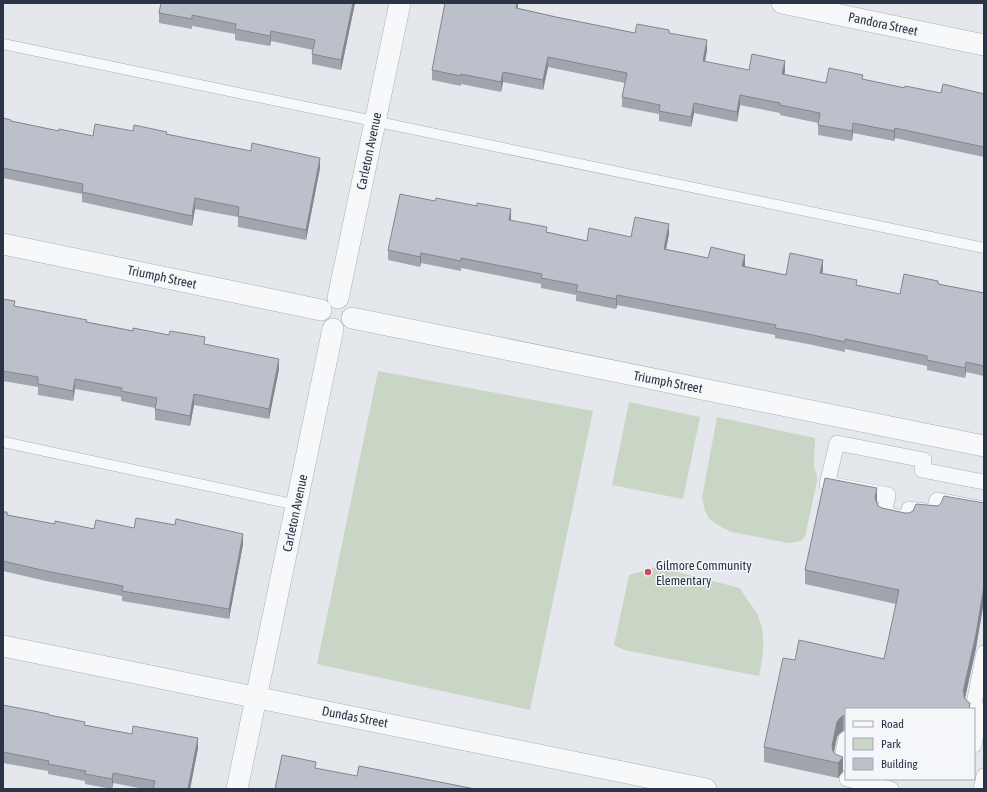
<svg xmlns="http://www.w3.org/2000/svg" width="987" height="792" viewBox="0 0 987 792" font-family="'Asap Condensed',sans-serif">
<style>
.green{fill:#c9d6c5}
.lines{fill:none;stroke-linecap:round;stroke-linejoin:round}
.service-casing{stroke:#a9aeb7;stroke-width:11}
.pedestrian-casing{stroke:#a9aeb7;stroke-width:16}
.minor-casing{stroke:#a9aeb7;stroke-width:22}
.service{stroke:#f7f8fa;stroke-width:10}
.pedestrian{stroke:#f7f8fa;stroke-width:15}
.minor{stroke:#f7f8fa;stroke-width:21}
.wall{fill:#a1a5ae}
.shaded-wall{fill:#83868d}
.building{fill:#bbc0ca;stroke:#83868d}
.poi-dot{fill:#d1495b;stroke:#f4f6f9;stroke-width:1.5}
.labels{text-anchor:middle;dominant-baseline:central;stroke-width:3;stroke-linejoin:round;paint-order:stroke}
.street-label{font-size:13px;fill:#2b3445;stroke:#f4f6f9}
.poi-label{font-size:13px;fill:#2b3445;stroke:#f4f6f9;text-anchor:start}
</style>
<rect width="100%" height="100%" fill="#e4e7ec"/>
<path class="green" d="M 378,371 L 593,411 L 530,710 L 317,664 Z
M 629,402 L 700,417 L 683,499 L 612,485 Z
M 717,417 L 815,438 L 814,467 L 817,476 L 817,481 L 805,537 L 801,541 L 788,543 L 732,532 L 721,527 L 709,519 L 705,511 L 702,498 Z
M 657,567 L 740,588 C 745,597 752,605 757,614 C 767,634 763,656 759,676 L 624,650 L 614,645 L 629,575 Z"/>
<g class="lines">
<defs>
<path id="service" d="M 3,44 L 984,248
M 3,442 L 297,505"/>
<path id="pedestrian" d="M 984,482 L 922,470 L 924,460 L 837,443 L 827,484 L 888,495 L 884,514 L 907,519 L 909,509 L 934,512 L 937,500 L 984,509
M 973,709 L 984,653
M 974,709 L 980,710 L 974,745
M 846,739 L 841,762 L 846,763
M 847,779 L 891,789
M 981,789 L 984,776"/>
<path id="minor" d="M 782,3 L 984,45
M 3,244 L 321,310
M 338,298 L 400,3
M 352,318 L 984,446
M 3,646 L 706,789
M 237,789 L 333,329"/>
</defs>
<use href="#service" class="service-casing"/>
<use href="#pedestrian" class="pedestrian-casing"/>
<use href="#minor" class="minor-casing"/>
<use href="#service" class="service"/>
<use href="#pedestrian" class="pedestrian"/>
<use href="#minor" class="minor"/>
</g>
<path class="wall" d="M 355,3 L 341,70 L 312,64 L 312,54 L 313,50 L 271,41 L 270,46 L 235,40 L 235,34 L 192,26 L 192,29 L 159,23 L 159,13 Z
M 518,3 L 518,8 L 556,17 L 635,33 L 669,33 L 707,50 L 705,62 L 749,70 L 785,71 L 784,75 L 826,83 L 863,79 L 905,88 L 941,93 L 984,94 L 984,157 L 895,138 L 894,141 L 853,133 L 852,141 L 818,135 L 818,123 L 780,115 L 780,113 L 740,105 L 737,122 L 694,113 L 691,127 L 659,121 L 659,114 L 622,107 L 622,97 L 625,83 L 548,67 L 543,90 L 503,82 L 501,92 L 461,84 L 461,86 L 432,80 L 432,70 Z
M 3,118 L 11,121 L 59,131 L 93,136 L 133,131 L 167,134 L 320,168 L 306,240 L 238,227 L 238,217 L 195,209 L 192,226 L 82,202 L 82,194 L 3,178 Z
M 547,232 L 587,241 L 669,234 L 666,249 L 708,258 L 745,265 L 744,267 L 786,275 L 823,270 L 822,273 L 857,285 L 900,294 L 938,285 L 984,293 L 984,376 L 966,372 L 965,378 L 927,370 L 927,366 L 845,349 L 845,352 L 808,344 L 775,338 L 775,335 L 617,305 L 616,309 L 576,301 L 576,295 L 541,288 L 541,284 L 461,268 L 461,271 L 421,263 L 420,267 L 388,260 L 388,250 Z
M 3,299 L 15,306 L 87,322 L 205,344 L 279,369 L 269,419 L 194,405 L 190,426 L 155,420 L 155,408 L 121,401 L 121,397 L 75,389 L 73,401 L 38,395 L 38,387 L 3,381 Z
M 877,502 L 878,506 L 882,508 L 905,513 L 909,513 L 938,506 L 984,503 L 984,601 L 976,648 L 965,698 L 970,709 L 846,709 L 846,730 L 843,731 L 840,733 L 837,737 L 834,753 L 843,771 L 838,778 L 764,762 L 764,747 L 795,660 L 884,659 L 896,604 L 805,584 L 805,570 Z
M 3,512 L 7,515 L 55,524 L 94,529 L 134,528 L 243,544 L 229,619 L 122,601 L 122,596 L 46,581 L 3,571 Z
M 3,705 L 49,715 L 85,725 L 198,748 L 190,789 L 144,789 L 113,783 L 112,789 L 85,784 L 85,781 L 48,774 L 48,771 L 3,763 Z"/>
<path class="shaded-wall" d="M 353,3 L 355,3 L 341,70 L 341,60 Z
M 517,3 L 518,3 L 518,8 L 516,8 Z
M 271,31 L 271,41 L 270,46 L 270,36 Z
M 707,40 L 707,50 L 703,71 L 703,61 Z
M 548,57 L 548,67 L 543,90 L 543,80 Z
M 785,61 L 785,71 L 782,84 L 782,74 Z
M 503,72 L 503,82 L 501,92 L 501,82 Z
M 740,95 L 740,105 L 737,122 L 737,112 Z
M 694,103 L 694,113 L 691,127 L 691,117 Z
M 853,123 L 853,133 L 852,141 L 852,131 Z
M 895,128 L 895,138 L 894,141 L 894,131 Z
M 320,158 L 320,168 L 306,240 L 306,230 Z
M 195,198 L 195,209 L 192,226 L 192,216 Z
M 511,209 L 511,220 L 509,230 L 509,220 Z
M 669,224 L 669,234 L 664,259 L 664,249 Z
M 421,253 L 421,263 L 420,267 L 420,257 Z
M 745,255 L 745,265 L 742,276 L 742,266 Z
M 823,260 L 823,270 L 820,283 L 820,273 Z
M 617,295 L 617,305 L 616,309 L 616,299 Z
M 279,359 L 279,369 L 269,419 L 269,409 Z
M 966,362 L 966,372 L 965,378 L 965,368 Z
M 75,379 L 75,389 L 73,401 L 73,391 Z
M 194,394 L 194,405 L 190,426 L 190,416 Z
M 877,488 L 877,502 L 875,513 L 875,498 Z
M 243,534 L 243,544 L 229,619 L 229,609 Z
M 984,586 L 984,601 L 976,648 L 963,707 L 963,692 Z
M 843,716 L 843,731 L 840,733 L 837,737 L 832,760 L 832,746 L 837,722 L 840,718 Z
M 198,738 L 198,748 L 190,789 L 188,789 Z
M 843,757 L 843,771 L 838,778 L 838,763 Z
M 113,773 L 113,783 L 112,789 L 112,779 Z"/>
<path class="building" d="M 161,3 L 353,3 L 341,60 L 312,54 L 315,40 L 271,31 L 270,36 L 235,29 L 236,24 L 192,15 L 192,19 L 159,13 Z
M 445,3 L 517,3 L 516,8 L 556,17 L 635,33 L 637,24 L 669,30 L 669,33 L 707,40 L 703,61 L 749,70 L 752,54 L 785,61 L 782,74 L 826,83 L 829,68 L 863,75 L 862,79 L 905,88 L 905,86 L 941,93 L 943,84 L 984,94 L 984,147 L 895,128 L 894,131 L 853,123 L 852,131 L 818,125 L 820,113 L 780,105 L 780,103 L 740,95 L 737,112 L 694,103 L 691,117 L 659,111 L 660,105 L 622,97 L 627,73 L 548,57 L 543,80 L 503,72 L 501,82 L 461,74 L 461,76 L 432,70 Z
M 3,118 L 11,120 L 11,121 L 59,131 L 59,129 L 93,136 L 95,124 L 133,131 L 134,125 L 167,132 L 166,134 L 251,151 L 252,143 L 320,158 L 306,230 L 238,216 L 239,207 L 195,198 L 192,216 L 82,192 L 83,184 L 3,168 Z
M 400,194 L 435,201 L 436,198 L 477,206 L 477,203 L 511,209 L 509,220 L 547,227 L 546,232 L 587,241 L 589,228 L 631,237 L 635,217 L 669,224 L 664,249 L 708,258 L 711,247 L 745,255 L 742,266 L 786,275 L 790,253 L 823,260 L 820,273 L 857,280 L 856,285 L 900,294 L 904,274 L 938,281 L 938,284 L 984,293 L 984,366 L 966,362 L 965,368 L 927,360 L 927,356 L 845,339 L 845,342 L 808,334 L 775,328 L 776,325 L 617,295 L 616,299 L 576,291 L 578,285 L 541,278 L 542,274 L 461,258 L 461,261 L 421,253 L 420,257 L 388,250 Z
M 3,299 L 15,301 L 14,306 L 87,320 L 86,322 L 133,331 L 133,328 L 169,335 L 170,331 L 205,337 L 204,344 L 279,359 L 269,409 L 194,394 L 190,416 L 155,409 L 157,398 L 121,391 L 122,388 L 75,379 L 73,391 L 38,384 L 38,377 L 3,371 Z
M 825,478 L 877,488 L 875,498 L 878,506 L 882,508 L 905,513 L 909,513 L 913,511 L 916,504 L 938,506 L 941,503 L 944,496 L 984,503 L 984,586 L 976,634 L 963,692 L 964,693 L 964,697 L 967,701 L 970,703 L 969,709 L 846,709 L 846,716 L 843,716 L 840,718 L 837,722 L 832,746 L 833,751 L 835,754 L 843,757 L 838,763 L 764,747 L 783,658 L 795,660 L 799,640 L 884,659 L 899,590 L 805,570 Z
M 3,512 L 7,512 L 7,515 L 55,524 L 55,521 L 94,529 L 96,520 L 134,528 L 136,518 L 175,525 L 176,519 L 243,534 L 229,609 L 122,591 L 123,586 L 46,571 L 3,561 Z
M 3,705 L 49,714 L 49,715 L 85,722 L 84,725 L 132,734 L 133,726 L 198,738 L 188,789 L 153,789 L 155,781 L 113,773 L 112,779 L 85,774 L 86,771 L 48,764 L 49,761 L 3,752 Z
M 282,755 L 316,762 L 315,768 L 357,776 L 359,766 L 475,789 L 275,789 Z"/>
<circle class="poi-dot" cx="648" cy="572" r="4"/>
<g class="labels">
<g class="street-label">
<text transform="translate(883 24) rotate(12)">Pandora Street</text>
<text transform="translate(369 151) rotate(-78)">Carleton Avenue</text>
<text transform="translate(162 277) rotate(12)">Triumph Street</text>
<text transform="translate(668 382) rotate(11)">Triumph Street</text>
<text transform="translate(295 513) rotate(-78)">Carleton Avenue</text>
<text transform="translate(355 717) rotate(11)">Dundas Street</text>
</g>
<g class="poi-label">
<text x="656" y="565">Gilmore Community<tspan x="656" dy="15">Elementary</tspan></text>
</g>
</g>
<rect width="987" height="792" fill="none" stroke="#2b3445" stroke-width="8"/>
<rect x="845" y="708" width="130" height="72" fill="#f4f6f9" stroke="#a4a8b1"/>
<rect x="853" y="721" width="20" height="6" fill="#f7f8fa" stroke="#a4a8b1"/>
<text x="881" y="728" font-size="12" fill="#2b3445">Road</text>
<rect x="853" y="738" width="20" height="12" fill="#c9d6c5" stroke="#a4a8b1"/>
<text x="881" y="748" font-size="12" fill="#2b3445">Park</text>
<rect x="853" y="758" width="20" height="12" fill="#bbc0ca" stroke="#a4a8b1"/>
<text x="881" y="768" font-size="12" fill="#2b3445">Building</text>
</svg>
